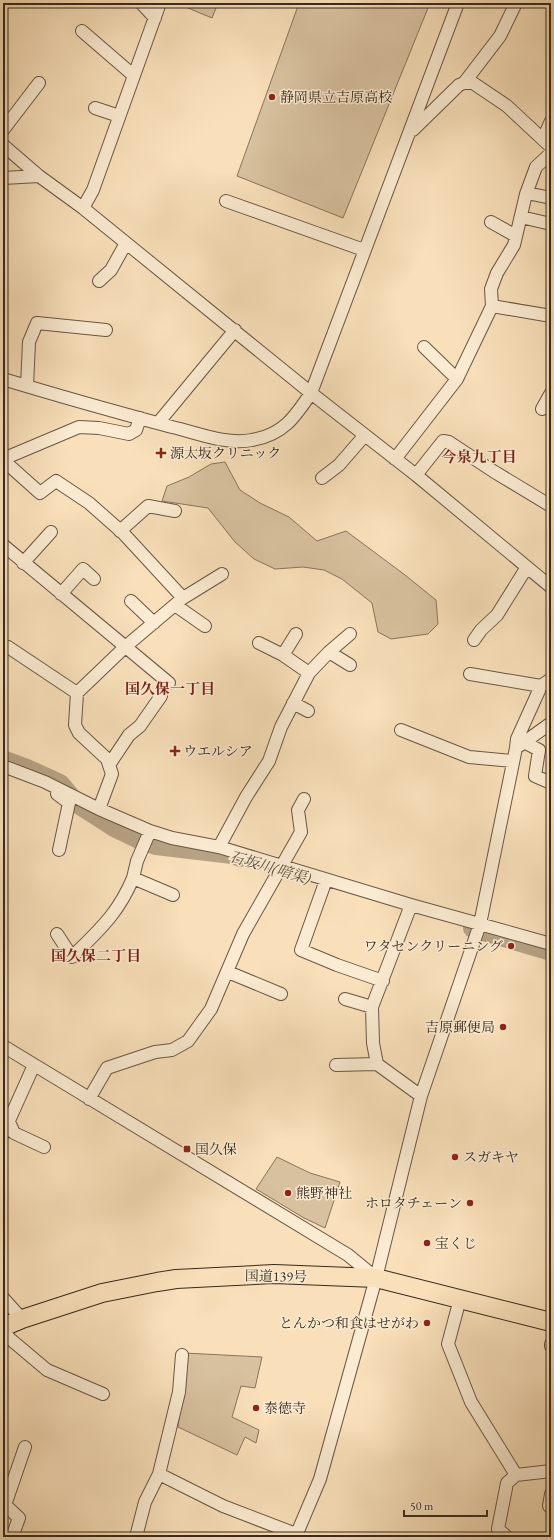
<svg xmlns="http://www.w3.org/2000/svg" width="554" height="1540" viewBox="0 0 554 1540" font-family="'EB Garamond','Noto Serif JP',serif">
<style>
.green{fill:#d8c19f;stroke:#88755e}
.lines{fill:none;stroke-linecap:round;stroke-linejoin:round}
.river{stroke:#b7a284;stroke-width:20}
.minor-casing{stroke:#685744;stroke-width:14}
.highway-casing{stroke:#38291c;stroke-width:20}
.minor{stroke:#fbebd2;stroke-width:12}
.highway{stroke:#f9e0ba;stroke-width:18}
.poi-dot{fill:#8f2418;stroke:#fbebd2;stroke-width:1.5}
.labels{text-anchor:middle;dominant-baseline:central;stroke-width:3;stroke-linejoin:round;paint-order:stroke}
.poi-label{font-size:14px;fill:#38291c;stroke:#fbebd2;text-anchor:start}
.street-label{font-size:14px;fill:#38291c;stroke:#fbebd2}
.neighbourhood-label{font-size:15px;font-weight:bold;fill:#7a1f14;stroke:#fbebd2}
.water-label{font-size:15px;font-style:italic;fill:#5e4d3b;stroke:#fbebd2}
</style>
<rect width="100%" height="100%" fill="#f9e0ba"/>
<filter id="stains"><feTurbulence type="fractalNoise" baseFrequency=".005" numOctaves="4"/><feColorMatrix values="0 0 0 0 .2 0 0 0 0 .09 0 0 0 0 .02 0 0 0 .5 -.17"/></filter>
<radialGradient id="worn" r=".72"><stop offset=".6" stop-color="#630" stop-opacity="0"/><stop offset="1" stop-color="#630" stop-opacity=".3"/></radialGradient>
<path class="green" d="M 176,3 L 218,3 L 212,18 Z
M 299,3 L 430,3 L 343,218 L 237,176 Z
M 225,462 L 240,490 L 260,503 L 289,517 L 317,541 L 346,531 L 405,575 L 436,600 L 438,624 L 428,634 L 391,639 L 378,632 L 372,603 L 342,579 L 324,570 L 303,567 L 275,569 L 254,559 L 235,542 L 208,508 L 162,501 L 167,486 L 189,477 L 211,464 Z
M 277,1157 L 310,1173 L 340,1182 L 325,1228 L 304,1218 L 256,1189 Z
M 184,1353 L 262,1357 L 255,1388 L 241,1386 L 232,1417 L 259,1430 L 256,1443 L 245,1437 L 237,1455 L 178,1427 L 185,1373 Z"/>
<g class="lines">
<path class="river" d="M 3,760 L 27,769 L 60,784 L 74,801 L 116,828 L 137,838 L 156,845 L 232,854 L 240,857
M 473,928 L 551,951"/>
<defs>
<path id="minor" d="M 141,3 L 155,18
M 3,4 L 4,3
M 82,31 L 133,75
M 464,83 L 473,83 L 507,106 L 551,147
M 95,108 L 119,116
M 3,130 L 39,83
M 413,130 L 459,85 L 464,83 L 500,36 L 516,3
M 543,139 L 551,121
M 3,145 L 39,176 L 83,208 L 311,393 L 416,475 L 551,587
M 3,178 L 39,176
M 527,193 L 551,198
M 226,201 L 364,250
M 83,208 L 93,190 L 160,3
M 521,217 L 551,224
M 491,222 L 516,236
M 99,281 L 111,270 L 126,243
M 492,306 L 551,316
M 424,347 L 457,379
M 3,379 C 59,396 116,412 172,427 C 198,433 226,445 252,440 C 283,435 295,417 311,393 L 458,3
M 27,386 L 29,342 L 37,323 L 106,330
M 542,409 L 551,393
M 158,423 L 235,330
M 3,459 L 79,427 L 99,428 L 129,434 L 136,430 L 140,418
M 395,459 L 457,379 L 492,306 L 491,289 L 497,273 L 514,245 L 526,194 L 536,167 L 551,153
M 3,460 L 40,493 L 56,481 L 89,503 L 123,533 L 183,598
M 416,475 L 443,441 L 449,442 L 493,471 L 551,506
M 322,478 L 339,465 L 365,435
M 120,531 L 148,506 L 175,511
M 3,545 L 169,683
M 23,563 L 51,532
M 61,594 L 83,569 L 94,579
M 131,601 L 154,623
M 175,605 L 205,626
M 474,640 L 481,630 L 497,615 L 527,567
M 259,643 L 283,655 L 309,673
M 8,647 L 77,693
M 329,652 L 350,665
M 283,655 L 296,634
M 470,674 L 541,686
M 293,703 L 308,711
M 401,730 L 469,757 L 513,761
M 524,742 L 539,750 L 535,776 L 551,783
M 519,746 L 551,723
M 109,765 L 129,735 L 140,726 L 161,696
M 3,766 L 45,782 L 99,809 L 150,831 L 172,838 L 219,847 L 411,905 L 551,944
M 57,794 L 69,803 L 59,850
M 99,809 L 112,774 L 107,759 L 79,733 L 75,725 L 77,693 L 125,647 L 183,598 L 222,574
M 150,831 L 137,861 L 133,878 L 173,895
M 219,847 L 246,797 L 269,761 L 281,727 L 309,673 L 329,652 L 350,634
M 326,880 L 301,950 L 337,965 L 383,981
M 411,905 L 372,1007 L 373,1043 L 377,1064 L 421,1096
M 57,934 L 72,957 C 99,930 118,914 133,878
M 228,972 L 281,994
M 345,999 L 372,1007
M 3,1046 L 348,1255 L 376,1278
M 336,1065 L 377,1064
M 89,1099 L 107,1068 L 155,1052 L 172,1050 L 188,1041 L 211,1009 L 243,934 L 301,832 L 298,810 L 304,799
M 9,1122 L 14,1133 L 44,1147
M 3,1134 L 34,1065
M 3,1298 L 22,1319
M 460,1299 L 448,1344 L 471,1402 L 516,1475 L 507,1483 L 498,1529 L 507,1537
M 3,1329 L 9,1338 L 47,1370 L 103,1394
M 551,1344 L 551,1346
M 159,1474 L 223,1506 L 296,1534
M 516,1475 L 551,1471
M 549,1506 L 551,1494
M 12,1537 L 19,1518 L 5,1505 L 25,1447
M 136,1537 L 145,1502 L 159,1474 L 179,1392 L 182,1355
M 294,1537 L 298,1531 L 320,1479 L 376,1278 L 421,1096 L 480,924 L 516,748 L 517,739 L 541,686 L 551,679"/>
<path id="highway" d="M 3,1327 L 22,1319 L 102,1293 L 157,1282 L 176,1279 L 274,1274 L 376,1278 L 551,1322"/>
</defs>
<use href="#minor" class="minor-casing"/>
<use href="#highway" class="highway-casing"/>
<use href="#minor" class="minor"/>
<use href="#highway" class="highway"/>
</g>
<g class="poi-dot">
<circle cx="272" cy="97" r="4"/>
<path d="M159 447h4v4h4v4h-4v4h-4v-4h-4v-4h4z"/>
<path d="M173 745h4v4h4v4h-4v4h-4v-4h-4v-4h4z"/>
<circle cx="511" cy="946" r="4"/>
<circle cx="503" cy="1027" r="4"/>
<rect x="183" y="1145" width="8" height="8" rx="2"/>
<circle cx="455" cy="1157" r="4"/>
<circle cx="288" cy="1193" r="4"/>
<circle cx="470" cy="1203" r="4"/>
<circle cx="427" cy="1243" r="4"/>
<circle cx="427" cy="1323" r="4"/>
<circle cx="256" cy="1408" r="4"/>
</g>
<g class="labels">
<g class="poi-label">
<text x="280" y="97">静岡県立吉原高校</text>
<text x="170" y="453">源太坂クリニック</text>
<text x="183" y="751">ウエルシア</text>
<text x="503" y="946" text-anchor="end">ワタセンクリーニング</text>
<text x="495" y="1027" text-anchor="end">吉原郵便局</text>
<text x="195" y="1149">国久保</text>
<text x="463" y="1157">スガキヤ</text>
<text x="296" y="1193">熊野神社</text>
<text x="462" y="1203" text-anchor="end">ホロタチェーン</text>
<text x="435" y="1243">宝くじ</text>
<text x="419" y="1323" text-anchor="end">とんかつ和食はせがわ</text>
<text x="264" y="1408">泰徳寺</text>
</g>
<g class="street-label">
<text transform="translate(276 1276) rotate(1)">国道139号</text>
</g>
<g class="neighbourhood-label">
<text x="479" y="456">今泉九丁目</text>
<text x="170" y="688">国久保一丁目</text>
<text x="96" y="955">国久保二丁目</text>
</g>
<g class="water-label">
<text transform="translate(270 867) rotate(16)">石坂川(暗渠)</text>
</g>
</g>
<rect width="554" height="1540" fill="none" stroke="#f9e0ba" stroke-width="16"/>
<rect x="4" y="4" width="546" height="1532" fill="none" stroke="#38291c" stroke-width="2"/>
<rect x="8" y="8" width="538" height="1524" fill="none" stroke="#38291c"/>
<path d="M404 1510v6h83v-6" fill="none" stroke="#38291c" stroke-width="2"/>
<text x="410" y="1510" font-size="12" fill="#38291c" stroke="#fbebd2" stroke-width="3" paint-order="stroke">50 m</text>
<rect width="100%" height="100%" filter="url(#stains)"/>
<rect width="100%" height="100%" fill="url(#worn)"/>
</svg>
